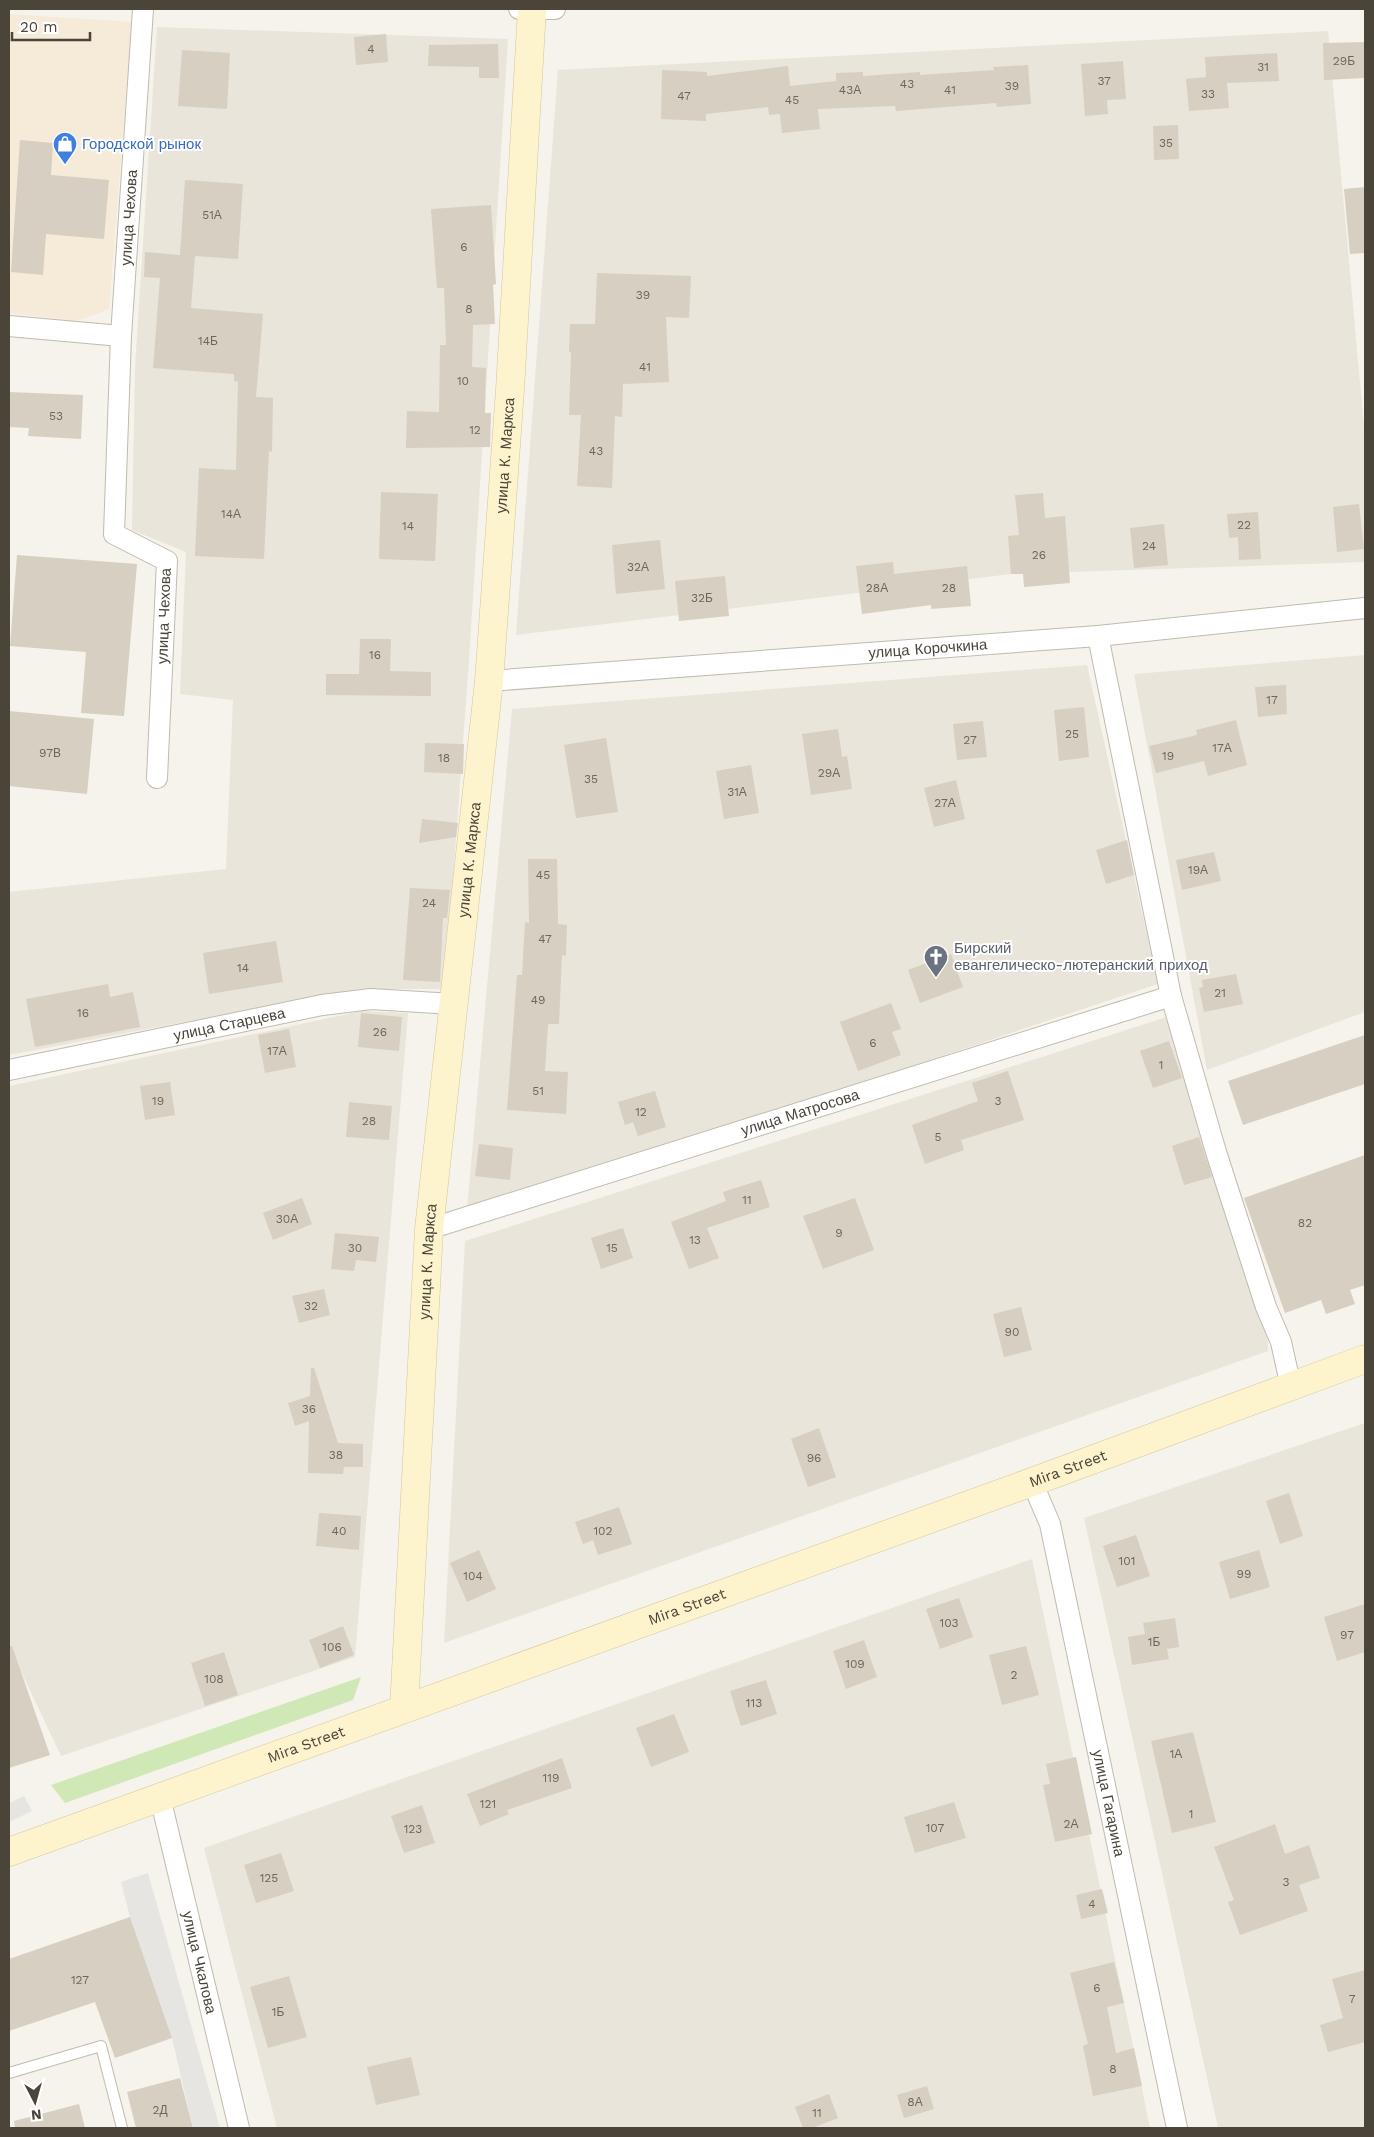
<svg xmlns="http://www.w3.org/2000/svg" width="1374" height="2137" viewBox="0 0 1374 2137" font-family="'Work Sans',sans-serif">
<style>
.residential{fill:#e9e5da}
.commercial{fill:#f6ead8}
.green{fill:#d0e8b6}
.parking{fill:#e7e5e2}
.building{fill:#d7cfc1}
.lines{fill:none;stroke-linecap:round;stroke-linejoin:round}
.lane-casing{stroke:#c1bbae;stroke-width:12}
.street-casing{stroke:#c1bbae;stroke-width:22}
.secondary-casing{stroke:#d4c79c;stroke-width:29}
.lane{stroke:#fff;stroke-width:10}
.street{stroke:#fff;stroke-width:20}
.secondary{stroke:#fdf3cd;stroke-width:28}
.labels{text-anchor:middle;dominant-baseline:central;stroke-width:4;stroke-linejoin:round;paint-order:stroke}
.number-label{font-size:12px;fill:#6d675b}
.shop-label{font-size:15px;fill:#366cbe;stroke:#fff;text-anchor:start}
.street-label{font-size:15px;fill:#4a4439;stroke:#fff}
.worship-label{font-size:15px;fill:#5b616d;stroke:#fff;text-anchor:start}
</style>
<rect width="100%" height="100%" fill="#f5f3eb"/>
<path class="residential" d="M 157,27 L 508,39 L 469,660 L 445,989 L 360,989 L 9,1055 L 9,892 L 226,869 L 233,700 L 180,694 L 186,552 L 132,530 L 135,367 Z
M 1328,31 L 1365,438 L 1365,562 L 1011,574 L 516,635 L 558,70 Z
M 1365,655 L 1365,1012 L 1207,1070 L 1134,674 Z
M 1087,665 L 1158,984 L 504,1202 L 467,1209 L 512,709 Z
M 362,1011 L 408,1013 L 355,1657 L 61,1756 L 10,1648 L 9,1648 L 9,1086 Z
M 1170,1016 L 1266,1307 L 1268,1351 L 444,1643 L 465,1241 Z
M 1365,1423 L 1365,2128 L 1218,2128 L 1084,1518 Z
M 1032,1559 L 1150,2128 L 277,2128 L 204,1848 Z"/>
<path class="commercial" d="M 9,14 L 132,22 L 109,309 L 77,321 L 9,313 Z"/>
<path class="green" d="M 361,1677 L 353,1700 L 65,1803 L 51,1785 Z"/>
<path class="parking" d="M 24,1796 L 32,1811 L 9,1822 L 9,1803 Z
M 148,1873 L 220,2128 L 193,2128 L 172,2038 L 130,1917 L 121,1882 Z"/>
<path class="building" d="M 386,34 L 388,62 L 356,65 L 354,37 Z
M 1365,42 L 1365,78 L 1324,80 L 1323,43 Z
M 498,44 L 499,78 L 479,78 L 479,67 L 428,66 L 429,45 Z
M 182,50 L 230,53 L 227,109 L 178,106 Z
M 1277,53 L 1279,81 L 1227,83 L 1229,108 L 1189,111 L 1186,79 L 1206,77 L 1205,57 Z
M 1123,61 L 1126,99 L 1107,100 L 1108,114 L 1085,116 L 1081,64 Z
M 1028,65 L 1031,104 L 997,107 L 996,103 L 896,111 L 895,106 L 818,109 L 820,129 L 782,133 L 780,114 L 769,115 L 768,107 L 706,114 L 706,121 L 661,119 L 662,70 L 707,72 L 707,76 L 788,66 L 790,86 L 836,81 L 836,73 L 863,72 L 863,76 L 920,72 L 920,75 L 994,70 L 993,67 Z
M 1178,125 L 1179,159 L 1154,160 L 1153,126 Z
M 20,140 L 53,143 L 51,175 L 109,180 L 104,239 L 46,234 L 43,275 L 11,272 Z
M 185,180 L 243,184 L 238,259 L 195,256 L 191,308 L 263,314 L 256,397 L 273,398 L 272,452 L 269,451 L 264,559 L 195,556 L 199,468 L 236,470 L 238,382 L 234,381 L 234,374 L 153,368 L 160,278 L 144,277 L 145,252 L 180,255 Z
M 1365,187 L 1365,253 L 1350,254 L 1344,189 Z
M 491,205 L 496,284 L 493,285 L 495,324 L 473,325 L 472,367 L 486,368 L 485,413 L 491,413 L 490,447 L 406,448 L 407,411 L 439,412 L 440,345 L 446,345 L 444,288 L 437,288 L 431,209 Z
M 597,273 L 691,276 L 689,318 L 666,317 L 669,382 L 623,384 L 622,417 L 615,416 L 612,488 L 577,486 L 581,415 L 569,415 L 571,352 L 569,352 L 570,324 L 595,324 Z
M 9,392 L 83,395 L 81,439 L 28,436 L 29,428 L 9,427 Z
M 381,492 L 438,494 L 435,561 L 379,559 Z
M 1043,493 L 1045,518 L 1065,516 L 1070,583 L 1024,587 L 1023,574 L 1011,574 L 1008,536 L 1019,535 L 1015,495 Z
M 1359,504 L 1364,549 L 1337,552 L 1333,507 Z
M 1258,512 L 1261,559 L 1239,560 L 1238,537 L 1229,538 L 1227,514 Z
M 1164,524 L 1168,565 L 1134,568 L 1130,528 Z
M 660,540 L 665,589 L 616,594 L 612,545 Z
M 17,555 L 137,564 L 124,716 L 81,713 L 86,652 L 10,646 Z
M 893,562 L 894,574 L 967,566 L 971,606 L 931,609 L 931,605 L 862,614 L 856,566 Z
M 725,576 L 729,616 L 679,621 L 675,581 Z
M 360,639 L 391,639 L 390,671 L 431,672 L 431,696 L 326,695 L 326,674 L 359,674 Z
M 1286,685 L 1287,714 L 1258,717 L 1255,687 Z
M 1084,707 L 1089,757 L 1059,761 L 1054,710 Z
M 9,711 L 94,719 L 87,794 L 9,786 Z
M 1236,720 L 1247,765 L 1208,776 L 1204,761 L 1156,773 L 1149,746 L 1197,735 L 1196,730 Z
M 983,721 L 987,757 L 957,760 L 953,724 Z
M 838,729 L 842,757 L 847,756 L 852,789 L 811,795 L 802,734 Z
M 606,738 L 618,812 L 576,818 L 564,745 Z
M 425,743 L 464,744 L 463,774 L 424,772 Z
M 751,765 L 759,813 L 724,819 L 716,771 Z
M 956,780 L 965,819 L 934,827 L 924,788 Z
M 422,819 L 458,823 L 456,837 L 419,843 Z
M 1127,840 L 1134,875 L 1106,884 L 1096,850 Z
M 1214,852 L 1221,881 L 1182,890 L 1176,860 Z
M 528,859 L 557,859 L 558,924 L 567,925 L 566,956 L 562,955 L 559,1024 L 548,1024 L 545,1071 L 568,1072 L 566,1114 L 507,1110 L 517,975 L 522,975 L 525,922 L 529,923 Z
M 410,888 L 450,890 L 447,918 L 443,918 L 440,982 L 403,980 Z
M 276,941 L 283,982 L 209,994 L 203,953 Z
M 951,954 L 963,987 L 920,1003 L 908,970 Z
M 1236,974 L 1243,1004 L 1204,1012 L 1199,988 L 1203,987 L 1202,980 Z
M 108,984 L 110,997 L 133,992 L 140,1027 L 35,1047 L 26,999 Z
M 891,1003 L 901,1029 L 892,1032 L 901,1055 L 858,1071 L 840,1022 Z
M 361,1013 L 402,1017 L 399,1051 L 358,1047 Z
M 289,1029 L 296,1067 L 265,1073 L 258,1035 Z
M 1365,1035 L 1365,1084 L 1243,1125 L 1228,1081 Z
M 1169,1041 L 1182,1078 L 1153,1088 L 1140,1051 Z
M 1008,1071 L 1024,1120 L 961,1140 L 964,1150 L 925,1164 L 912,1125 L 978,1101 L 972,1083 Z
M 170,1082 L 175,1115 L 145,1120 L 140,1086 Z
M 655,1091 L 666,1127 L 638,1136 L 633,1122 L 625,1125 L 618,1102 Z
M 349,1102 L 392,1106 L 389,1140 L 346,1137 Z
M 1199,1137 L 1212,1177 L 1184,1185 L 1172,1146 Z
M 479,1144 L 513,1148 L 510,1180 L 475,1176 Z
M 1365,1155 L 1365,1285 L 1350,1290 L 1355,1304 L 1326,1314 L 1321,1300 L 1285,1313 L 1244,1198 Z
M 761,1180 L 770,1207 L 707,1228 L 719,1258 L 689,1269 L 671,1222 L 726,1201 L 723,1192 Z
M 302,1198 L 312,1224 L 273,1240 L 263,1213 Z
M 855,1198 L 874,1250 L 823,1269 L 803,1216 Z
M 623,1228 L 633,1258 L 601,1269 L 591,1238 Z
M 335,1233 L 379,1237 L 376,1262 L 356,1260 L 354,1271 L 331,1269 Z
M 324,1289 L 330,1315 L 299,1323 L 292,1296 Z
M 1021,1307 L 1032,1350 L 1004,1357 L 993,1314 Z
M 311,1368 L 314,1368 L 338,1443 L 363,1444 L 363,1467 L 344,1467 L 343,1474 L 308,1473 L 309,1421 L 295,1426 L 288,1403 L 310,1396 Z
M 819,1428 L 836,1477 L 808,1487 L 791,1439 Z
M 1289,1493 L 1303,1536 L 1280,1544 L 1266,1501 Z
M 619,1507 L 632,1544 L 598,1555 L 593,1540 L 583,1544 L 575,1522 Z
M 319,1513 L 361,1516 L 359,1550 L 316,1546 Z
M 1136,1535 L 1150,1576 L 1117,1587 L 1103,1546 Z
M 479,1550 L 496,1589 L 467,1602 L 450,1563 Z
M 1259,1550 L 1270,1587 L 1230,1599 L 1219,1562 Z
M 959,1598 L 973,1637 L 940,1649 L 926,1609 Z
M 1365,1604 L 1365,1652 L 1337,1661 L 1324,1617 Z
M 1175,1618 L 1179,1647 L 1167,1649 L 1169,1659 L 1132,1665 L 1128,1637 L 1145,1634 L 1143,1623 Z
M 343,1626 L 354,1655 L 320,1668 L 309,1640 Z
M 864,1640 L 877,1677 L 846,1689 L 833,1651 Z
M 9,1646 L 12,1646 L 50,1755 L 9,1768 Z
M 1026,1646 L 1039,1695 L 1002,1705 L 989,1655 Z
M 224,1652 L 238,1695 L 205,1706 L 191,1663 Z
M 766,1680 L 777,1714 L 741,1726 L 730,1691 Z
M 674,1714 L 689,1752 L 651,1767 L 636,1728 Z
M 1193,1732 L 1216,1822 L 1172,1833 L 1151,1741 Z
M 1076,1757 L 1092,1834 L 1055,1842 L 1043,1785 L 1050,1784 L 1046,1764 Z
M 562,1758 L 572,1788 L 507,1810 L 509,1814 L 480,1826 L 467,1794 Z
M 954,1802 L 966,1838 L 915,1853 L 904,1817 Z
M 422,1805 L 435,1843 L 404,1853 L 391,1816 Z
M 1275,1824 L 1285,1854 L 1309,1845 L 1320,1878 L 1299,1885 L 1308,1911 L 1240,1935 L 1228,1902 L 1234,1900 L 1214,1847 Z
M 281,1853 L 294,1891 L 256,1903 L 244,1865 Z
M 1102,1889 L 1108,1913 L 1081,1919 L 1076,1895 Z
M 130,1917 L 172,2038 L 115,2058 L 95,2002 L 9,2031 L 9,1959 Z
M 1114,1962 L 1124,2003 L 1107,2007 L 1116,2053 L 1134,2048 L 1142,2086 L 1093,2096 L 1083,2046 L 1088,2044 L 1070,1973 Z
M 1365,1970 L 1365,2042 L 1328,2052 L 1320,2025 L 1343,2018 L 1332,1979 Z
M 289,1976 L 307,2037 L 268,2048 L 250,1987 Z
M 411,2057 L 420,2095 L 376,2105 L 367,2067 Z
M 180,2078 L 193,2128 L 136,2128 L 127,2092 Z
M 927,2086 L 934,2109 L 904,2118 L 897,2095 Z
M 829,2094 L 838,2118 L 812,2128 L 803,2128 L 795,2107 Z
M 79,2104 L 85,2128 L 15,2128 L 14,2121 Z"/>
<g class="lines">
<defs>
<path id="lane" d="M 9,2073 L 101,2046 L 122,2128"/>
<g id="street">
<path d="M 519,9 L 555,9"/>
<path id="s1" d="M 9,326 L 121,336 L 143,9"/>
<path d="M 121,336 L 114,534 L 167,561 L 157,778"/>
<path d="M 1098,636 L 1171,996 L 1216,1152 L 1266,1307 L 1281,1342 L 1291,1387"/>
<path id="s2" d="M 489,681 L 1098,636 L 1365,608"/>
<path id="s3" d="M 9,1070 L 322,1005 L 371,999 L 453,1004"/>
<path id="s4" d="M 429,1229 L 1171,996"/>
<path id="s5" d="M 1032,1482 L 1050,1524 L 1177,2128"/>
<path id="s6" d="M 160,1797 L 239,2128"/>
</g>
<g id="secondary">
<path id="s7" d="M 404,1709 L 429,1229 L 489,681 L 510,390 L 532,9"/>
<path id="s8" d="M 9,1852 L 1032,1482 L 1365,1359"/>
</g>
</defs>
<use href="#lane" class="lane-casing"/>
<use href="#street" class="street-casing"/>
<use href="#secondary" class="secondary-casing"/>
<use href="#lane" class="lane"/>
<use href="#street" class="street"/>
<use href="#secondary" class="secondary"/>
</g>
<defs>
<symbol id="shop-pin" viewBox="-11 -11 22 30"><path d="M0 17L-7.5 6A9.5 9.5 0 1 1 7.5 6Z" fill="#3f7fe0" stroke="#fff"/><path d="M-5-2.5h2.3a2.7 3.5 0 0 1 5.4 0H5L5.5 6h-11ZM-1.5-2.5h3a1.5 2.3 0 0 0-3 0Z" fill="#fff"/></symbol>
<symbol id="church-pin" viewBox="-11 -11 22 30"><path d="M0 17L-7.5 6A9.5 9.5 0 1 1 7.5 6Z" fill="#6b7280" stroke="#fff"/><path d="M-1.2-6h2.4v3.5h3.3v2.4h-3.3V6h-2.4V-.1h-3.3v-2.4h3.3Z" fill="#fff"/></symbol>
</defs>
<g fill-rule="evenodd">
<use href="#shop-pin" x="51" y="130" width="28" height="38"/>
<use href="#church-pin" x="922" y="943" width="28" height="38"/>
</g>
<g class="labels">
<g class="number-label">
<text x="371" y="49">4</text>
<text x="1344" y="61">29Б</text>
<text x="1263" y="67">31</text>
<text x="1104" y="81">37</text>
<text x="907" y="84">43</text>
<text x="1012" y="86">39</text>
<text x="850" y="90">43А</text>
<text x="950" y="90">41</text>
<text x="1208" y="94">33</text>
<text x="684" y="96">47</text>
<text x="792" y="100">45</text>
<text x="1166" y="143">35</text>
<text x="212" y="215">51А</text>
<text x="464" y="247">6</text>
<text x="643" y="295">39</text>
<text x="469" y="309">8</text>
<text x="208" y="341">14Б</text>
<text x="645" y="367">41</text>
<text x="463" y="381">10</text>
<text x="56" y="416">53</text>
<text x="475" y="430">12</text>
<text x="596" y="451">43</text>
<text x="231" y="514">14А</text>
<text x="1244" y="525">22</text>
<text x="408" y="526">14</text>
<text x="1149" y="546">24</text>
<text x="1039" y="555">26</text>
<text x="638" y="567">32А</text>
<text x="877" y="588">28А</text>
<text x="949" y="588">28</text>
<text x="702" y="598">32Б</text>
<text x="375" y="655">16</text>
<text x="1272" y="700">17</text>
<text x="1072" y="734">25</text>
<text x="970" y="740">27</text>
<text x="1222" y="748">17А</text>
<text x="50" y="753">97В</text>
<text x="1168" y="756">19</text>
<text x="444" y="758">18</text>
<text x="829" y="773">29А</text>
<text x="591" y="779">35</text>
<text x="737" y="792">31А</text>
<text x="945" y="803">27А</text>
<text x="1198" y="870">19А</text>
<text x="543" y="875">45</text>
<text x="429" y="903">24</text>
<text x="545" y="939">47</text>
<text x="243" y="968">14</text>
<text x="1220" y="993">21</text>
<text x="538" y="1000">49</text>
<text x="83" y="1013">16</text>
<text x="380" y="1032">26</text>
<text x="873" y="1043">6</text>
<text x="277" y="1051">17А</text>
<text x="1161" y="1065">1</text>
<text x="538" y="1091">51</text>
<text x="158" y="1101">19</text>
<text x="998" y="1101">3</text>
<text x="641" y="1112">12</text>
<text x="369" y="1121">28</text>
<text x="938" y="1137">5</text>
<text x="747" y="1200">11</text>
<text x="287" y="1219">30А</text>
<text x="1305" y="1223">82</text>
<text x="839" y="1233">9</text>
<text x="695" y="1240">13</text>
<text x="355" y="1248">30</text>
<text x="612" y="1248">15</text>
<text x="311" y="1306">32</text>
<text x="1012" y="1332">90</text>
<text x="309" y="1409">36</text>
<text x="336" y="1455">38</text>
<text x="814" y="1458">96</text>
<text x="339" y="1531">40</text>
<text x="603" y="1531">102</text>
<text x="1127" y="1561">101</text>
<text x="1244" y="1574">99</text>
<text x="473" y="1576">104</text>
<text x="949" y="1623">103</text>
<text x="1347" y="1635">97</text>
<text x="1154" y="1642">1Б</text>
<text x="332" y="1647">106</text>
<text x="855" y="1664">109</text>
<text x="1014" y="1675">2</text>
<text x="214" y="1679">108</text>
<text x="754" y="1703">113</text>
<text x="1176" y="1754">1А</text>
<text x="551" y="1778">119</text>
<text x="488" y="1804">121</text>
<text x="1191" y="1814">1</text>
<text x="1071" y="1824">2А</text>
<text x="935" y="1828">107</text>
<text x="413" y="1829">123</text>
<text x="269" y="1878">125</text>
<text x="1286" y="1882">3</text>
<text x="1092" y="1904">4</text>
<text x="80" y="1980">127</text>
<text x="1097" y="1988">6</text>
<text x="1352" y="1999">7</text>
<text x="278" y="2012">1Б</text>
<text x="1113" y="2069">8</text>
<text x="915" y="2102">8А</text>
<text x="160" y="2110">2Д</text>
<text x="817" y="2113">11</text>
</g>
<g class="shop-label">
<text x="82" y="144">Городской рынок</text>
</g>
<g class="street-label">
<text stroke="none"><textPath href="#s1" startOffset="231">улица Чехова</textPath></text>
<text stroke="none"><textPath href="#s7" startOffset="1258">улица К. Маркса</textPath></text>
<text transform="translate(164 616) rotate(-88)">улица Чехова</text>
<text stroke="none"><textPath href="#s2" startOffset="440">улица Корочкина</textPath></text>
<text stroke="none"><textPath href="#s7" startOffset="852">улица К. Маркса</textPath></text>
<text stroke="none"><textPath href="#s3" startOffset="225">улица Старцева</textPath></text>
<text stroke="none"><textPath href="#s4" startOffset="389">улица Матросова</textPath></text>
<text stroke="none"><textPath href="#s7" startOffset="448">улица К. Маркса</textPath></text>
<text stroke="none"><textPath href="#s8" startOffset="1126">Mira Street</textPath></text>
<text stroke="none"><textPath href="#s8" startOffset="721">Mira Street</textPath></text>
<text stroke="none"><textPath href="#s8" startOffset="316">Mira Street</textPath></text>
<text stroke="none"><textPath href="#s5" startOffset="331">улица Гагарина</textPath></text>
<text stroke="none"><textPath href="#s6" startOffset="170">улица Чкалова</textPath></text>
</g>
<g class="worship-label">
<text x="954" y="948">Бирский<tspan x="954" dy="17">евангелическо-лютеранский приход</tspan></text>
</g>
</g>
<rect width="1374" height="2137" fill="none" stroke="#4a4439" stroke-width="20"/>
<g transform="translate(35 2102) rotate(174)" stroke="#ffffff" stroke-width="4" paint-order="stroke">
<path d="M0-4L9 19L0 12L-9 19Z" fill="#4a4439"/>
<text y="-8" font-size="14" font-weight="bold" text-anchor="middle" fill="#4a4439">N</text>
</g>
<path d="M12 32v8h78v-8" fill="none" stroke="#4a4439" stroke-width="2.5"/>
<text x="20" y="32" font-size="15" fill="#4a4439" stroke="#ffffff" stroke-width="4" paint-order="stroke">20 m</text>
</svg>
